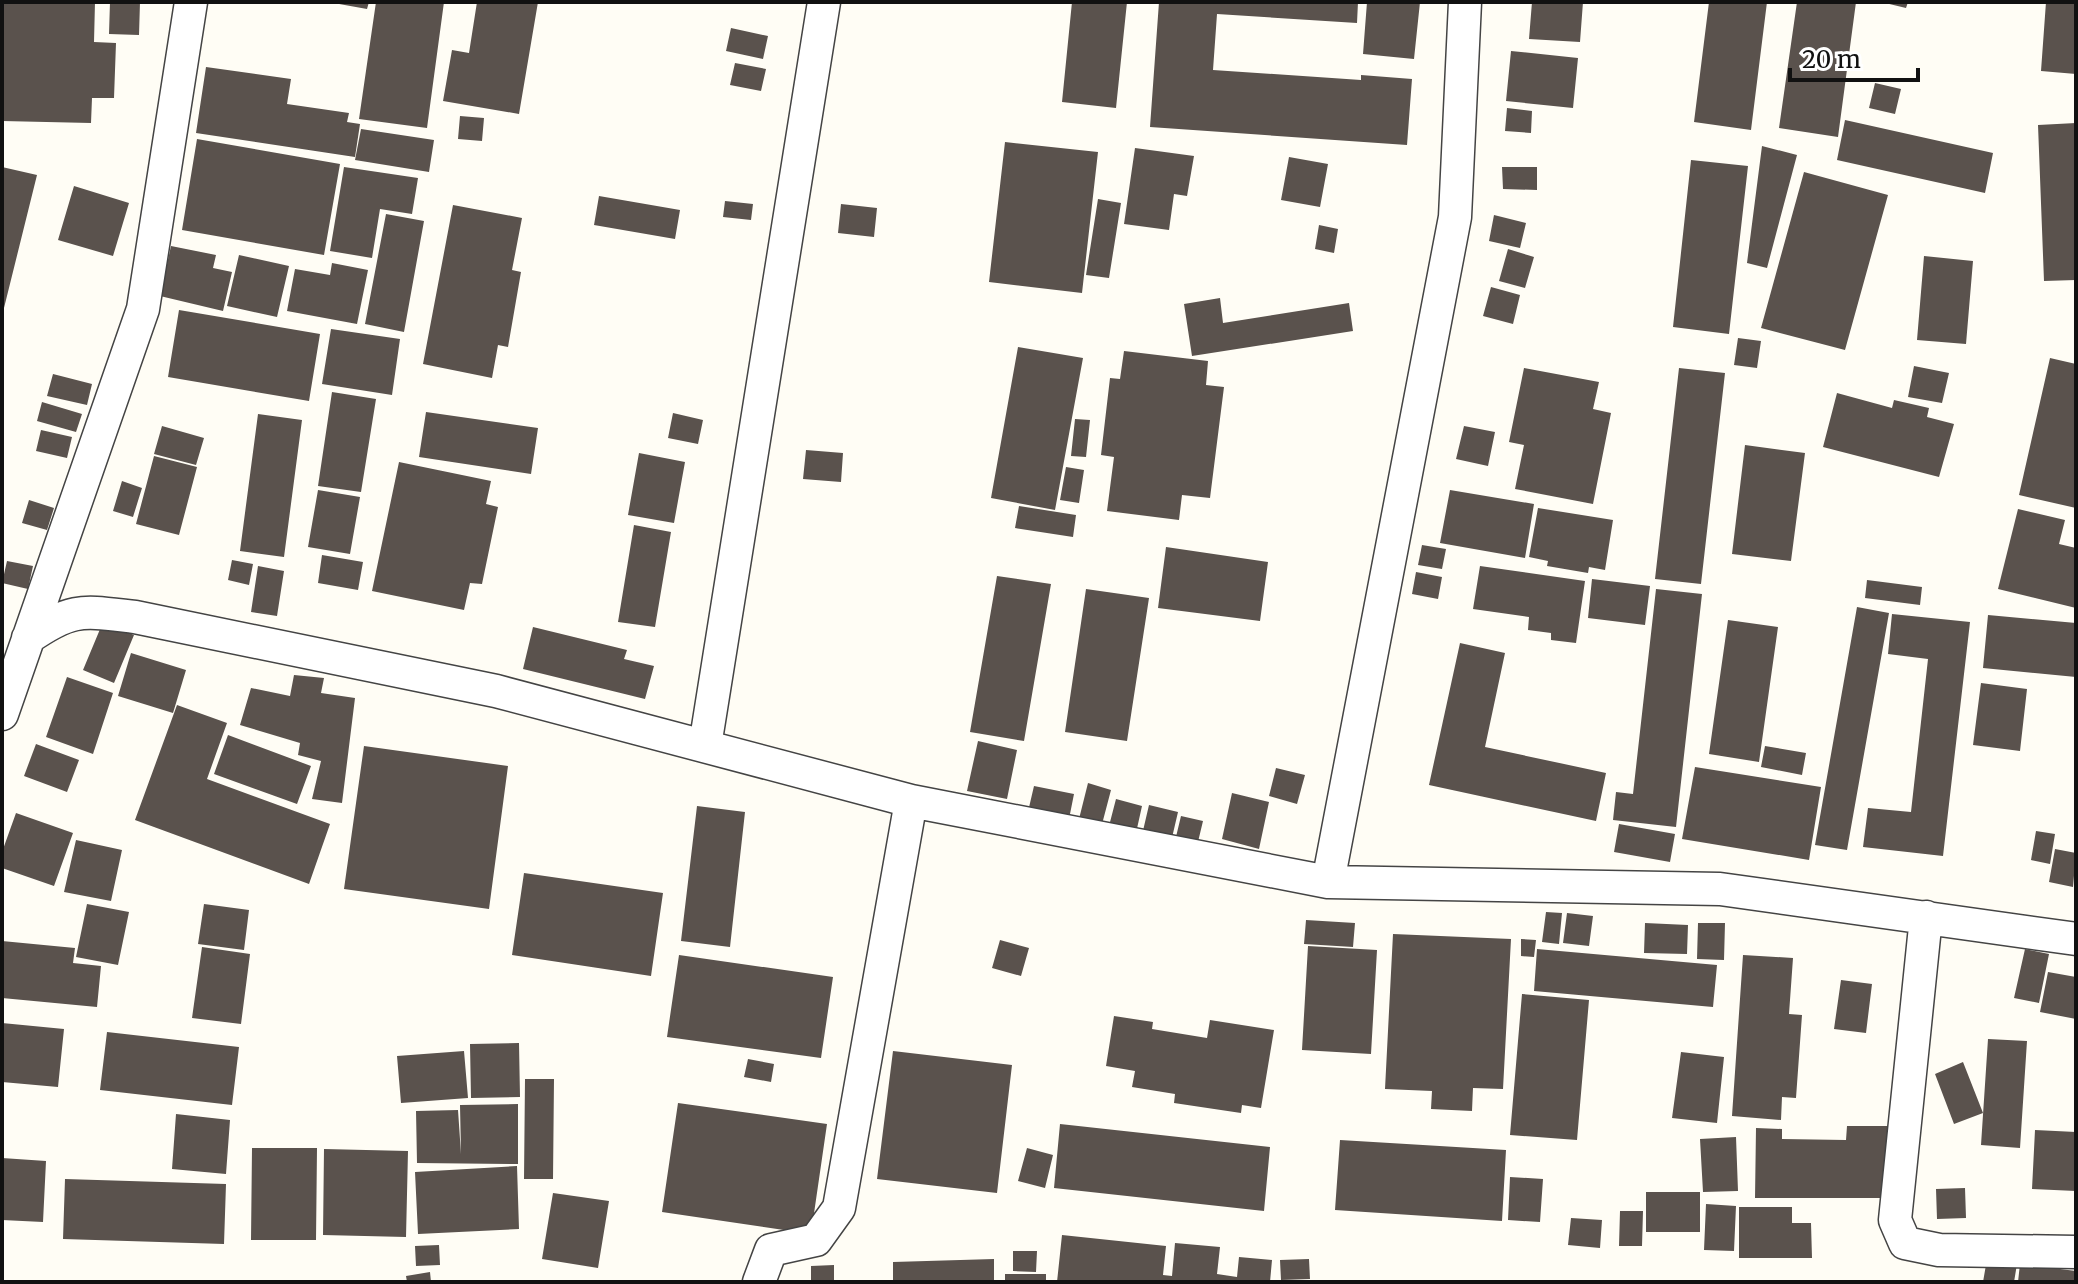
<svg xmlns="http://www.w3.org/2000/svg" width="2078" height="1284" viewBox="0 0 2078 1284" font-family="Merriweather,serif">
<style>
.building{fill:#5a524d}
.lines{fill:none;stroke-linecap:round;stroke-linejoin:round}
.street-casing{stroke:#444;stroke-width:35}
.street{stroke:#fff;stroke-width:32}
</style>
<rect width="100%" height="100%" fill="#fffdf5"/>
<path class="building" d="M 2,2 L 95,2 L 94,42 L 116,43 L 114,98 L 92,98 L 91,123 L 2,121 Z
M 110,2 L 140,2 L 139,35 L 109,34 Z
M 328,2 L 369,2 L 367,9 Z
M 376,2 L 444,2 L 427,128 L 359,119 Z
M 477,2 L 538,2 L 519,114 L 443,101 L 452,50 L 469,53 Z
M 1072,2 L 1127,2 L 1116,108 L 1062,102 Z
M 1159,2 L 1358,2 L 1357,23 L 1217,14 L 1213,70 L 1361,80 L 1361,75 L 1412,79 L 1407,145 L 1150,127 Z
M 1367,2 L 1420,2 L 1414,59 L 1363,54 Z
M 1532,2 L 1583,2 L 1580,42 L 1529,39 Z
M 1709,2 L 1767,2 L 1751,130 L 1694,122 Z
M 1797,2 L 1856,2 L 1838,137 L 1779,128 Z
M 1881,2 L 1908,2 L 1906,8 Z
M 2046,2 L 2076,2 L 2076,74 L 2041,71 Z
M 731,28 L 768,36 L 763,59 L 726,51 Z
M 1511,51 L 1578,58 L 1573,108 L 1506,101 Z
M 735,63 L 766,69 L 761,91 L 730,85 Z
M 206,67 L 291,79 L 287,104 L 349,113 L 347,122 L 360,124 L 355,157 L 196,133 Z
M 1875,83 L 1901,89 L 1895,114 L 1869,108 Z
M 1507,108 L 1532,111 L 1531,133 L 1505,131 Z
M 460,116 L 484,118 L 482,141 L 458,139 Z
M 1845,120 L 1993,153 L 1985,193 L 1837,160 Z
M 2076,123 L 2076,280 L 2044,281 L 2038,125 Z
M 361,129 L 434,140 L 429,172 L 355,160 Z
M 197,139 L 340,164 L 324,255 L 182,230 Z
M 1005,142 L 1098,152 L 1082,293 L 989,282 Z
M 1762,146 L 1797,155 L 1767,268 L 1747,263 Z
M 1135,148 L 1194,156 L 1187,196 L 1174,194 L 1169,230 L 1124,224 Z
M 1289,157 L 1328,164 L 1320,207 L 1281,200 Z
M 1691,160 L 1748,166 L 1729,334 L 1673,327 Z
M 2,167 L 37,175 L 3,312 L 2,312 Z
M 344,167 L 418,178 L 412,214 L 380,209 L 372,258 L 330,251 Z
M 1502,167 L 1537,167 L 1537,190 L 1503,189 Z
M 1804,172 L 1888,195 L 1845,350 L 1761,328 Z
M 74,186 L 129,203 L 113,256 L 58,240 Z
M 599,196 L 680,210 L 675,239 L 594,225 Z
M 1098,199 L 1121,203 L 1109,278 L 1086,275 Z
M 725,201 L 753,204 L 751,220 L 723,217 Z
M 841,204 L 877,208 L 874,237 L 838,233 Z
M 453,205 L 522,218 L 512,270 L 521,272 L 508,347 L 498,345 L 492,378 L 423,364 Z
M 386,214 L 424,221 L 404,332 L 365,324 Z
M 1494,215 L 1526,223 L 1520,248 L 1489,241 Z
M 1319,225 L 1338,229 L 1334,253 L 1315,249 Z
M 171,246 L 216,255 L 213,268 L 232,272 L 223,311 L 160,296 Z
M 1508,249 L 1534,257 L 1525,288 L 1499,281 Z
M 239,255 L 289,266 L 277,317 L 227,306 Z
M 1924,256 L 1973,261 L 1966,344 L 1917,340 Z
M 332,263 L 368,270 L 357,324 L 287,311 L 295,269 L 330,275 Z
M 1491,287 L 1520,295 L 1513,324 L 1483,316 Z
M 1220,298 L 1223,323 L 1349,303 L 1353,331 L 1192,356 L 1184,304 Z
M 179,310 L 320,334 L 309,401 L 168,377 Z
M 331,329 L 400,339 L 392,395 L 322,384 Z
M 1738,338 L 1761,341 L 1757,368 L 1734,365 Z
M 1018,347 L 1083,358 L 1055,510 L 991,498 Z
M 1124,351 L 1208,361 L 1206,385 L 1224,387 L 1210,498 L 1182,495 L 1179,520 L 1107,511 L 1114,457 L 1101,455 L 1110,378 L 1120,379 Z
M 2050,358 L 2076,364 L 2076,508 L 2019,495 Z
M 1914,366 L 1949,373 L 1942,403 L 1908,397 Z
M 1524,368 L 1599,382 L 1593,409 L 1611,413 L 1593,504 L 1515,489 L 1524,445 L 1509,442 Z
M 1679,368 L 1725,373 L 1701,584 L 1655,579 Z
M 53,374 L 92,384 L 87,405 L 47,396 Z
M 332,392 L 376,399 L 361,492 L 318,486 Z
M 1837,393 L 1892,408 L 1894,400 L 1929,408 L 1927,417 L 1954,424 L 1939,477 L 1823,447 Z
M 42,402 L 82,414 L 76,432 L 37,421 Z
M 426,412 L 538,428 L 531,474 L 419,457 Z
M 673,413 L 703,420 L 698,444 L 668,438 Z
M 258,414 L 302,420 L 284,557 L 240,551 Z
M 1075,419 L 1090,420 L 1086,457 L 1071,456 Z
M 162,426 L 204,438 L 196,465 L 154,454 Z
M 1464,426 L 1495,432 L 1488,466 L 1456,459 Z
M 41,430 L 72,437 L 67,458 L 36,451 Z
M 1745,445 L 1805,453 L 1791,561 L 1732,554 Z
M 806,450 L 843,453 L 841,482 L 803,479 Z
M 639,453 L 685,462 L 674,523 L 628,515 Z
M 154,456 L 197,467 L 179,535 L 136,524 Z
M 399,462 L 491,481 L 486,504 L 498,507 L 482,584 L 470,583 L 464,610 L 372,591 Z
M 1066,467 L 1084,470 L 1079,503 L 1060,500 Z
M 122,481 L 142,488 L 133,517 L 113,511 Z
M 318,490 L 360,497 L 350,554 L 308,547 Z
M 1450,490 L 1534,504 L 1525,558 L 1440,543 Z
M 29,500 L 54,508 L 47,530 L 22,523 Z
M 1019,506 L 1076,515 L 1073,537 L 1015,528 Z
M 1538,508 L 1613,520 L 1605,570 L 1589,567 L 1588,573 L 1547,566 L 1548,561 L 1529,557 Z
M 2018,509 L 2065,520 L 2059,544 L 2076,548 L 2076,608 L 1998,589 Z
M 634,525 L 671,532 L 655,627 L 618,622 Z
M 1422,545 L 1446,549 L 1442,569 L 1418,565 Z
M 1166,547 L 1268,562 L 1260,621 L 1158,608 Z
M 322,555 L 363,562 L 358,590 L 318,583 Z
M 232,560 L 253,564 L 249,585 L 228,580 Z
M 7,561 L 33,566 L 28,589 L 2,583 Z
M 258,566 L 284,571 L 277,616 L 251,612 Z
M 1480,566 L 1585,581 L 1576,643 L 1551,640 L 1551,633 L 1528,630 L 1529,617 L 1473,609 Z
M 1416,572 L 1442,577 L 1438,599 L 1412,594 Z
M 997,576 L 1051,584 L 1024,741 L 970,732 Z
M 1592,579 L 1650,586 L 1645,625 L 1588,618 Z
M 1867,580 L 1922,587 L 1920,605 L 1865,598 Z
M 1086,589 L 1149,598 L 1127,741 L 1065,732 Z
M 1656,589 L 1702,594 L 1676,827 L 1613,820 L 1616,792 L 1633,794 Z
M 1857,607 L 1889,613 L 1847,850 L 1815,845 Z
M 1892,614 L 1970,622 L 1943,856 L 1863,847 L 1868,808 L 1911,812 L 1928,659 L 1888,654 Z
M 1988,615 L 2076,623 L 2076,677 L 1983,668 Z
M 1728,620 L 1778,627 L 1759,762 L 1709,754 Z
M 103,622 L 134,635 L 114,683 L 83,670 Z
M 533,627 L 627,650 L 624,659 L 654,666 L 645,699 L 523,669 Z
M 1460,643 L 1505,653 L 1485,747 L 1606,773 L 1596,821 L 1429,785 Z
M 131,653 L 186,670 L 173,713 L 118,696 Z
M 294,675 L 324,678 L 321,693 L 355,698 L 342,803 L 312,799 L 321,761 L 298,755 L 300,743 L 240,725 L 251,688 L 290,696 Z
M 67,677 L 113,693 L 93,754 L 46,737 Z
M 1981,683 L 2027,689 L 2020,751 L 1973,745 Z
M 177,705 L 227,723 L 207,779 L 330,824 L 309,884 L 135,820 Z
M 228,735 L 311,766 L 297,804 L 214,774 Z
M 978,741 L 1017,750 L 1007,799 L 967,791 Z
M 36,744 L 79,760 L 67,792 L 24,776 Z
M 364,746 L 508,766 L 489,909 L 344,889 Z
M 1765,746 L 1806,753 L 1802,775 L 1761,767 Z
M 1695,767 L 1821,787 L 1809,860 L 1682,839 Z
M 1276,768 L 1305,775 L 1297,804 L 1269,796 Z
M 1088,783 L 1111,790 L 1101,828 L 1078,823 Z
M 1034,786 L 1074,794 L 1068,824 L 1027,816 Z
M 1232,793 L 1269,802 L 1259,849 L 1222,839 Z
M 1116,799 L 1142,806 L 1136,833 L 1109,826 Z
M 1149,805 L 1178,812 L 1171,842 L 1142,835 Z
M 697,806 L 745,812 L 730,947 L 681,941 Z
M 16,813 L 73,833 L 54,886 L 2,868 L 2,852 Z
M 1181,816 L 1203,821 L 1197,846 L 1175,841 Z
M 1619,824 L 1675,834 L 1670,862 L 1614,852 Z
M 2036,831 L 2055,834 L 2050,864 L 2031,860 Z
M 76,840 L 122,850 L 111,901 L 64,892 Z
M 2055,849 L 2076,853 L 2073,887 L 2049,882 Z
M 524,873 L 663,893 L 651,976 L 512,955 Z
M 87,904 L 129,912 L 118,965 L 76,957 Z
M 204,904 L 249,910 L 244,950 L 198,944 Z
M 1546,912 L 1562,913 L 1559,944 L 1542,942 Z
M 1567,913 L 1593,916 L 1589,946 L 1563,943 Z
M 1306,920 L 1355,923 L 1353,947 L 1304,944 Z
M 1645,923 L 1688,925 L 1687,954 L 1644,953 Z
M 1698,923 L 1725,923 L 1724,960 L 1697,959 Z
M 1393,934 L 1511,939 L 1503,1089 L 1473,1088 L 1472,1111 L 1431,1109 L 1432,1091 L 1385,1089 Z
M 1521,939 L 1536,940 L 1534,957 L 1521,956 Z
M 1000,940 L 1029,948 L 1021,976 L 992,968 Z
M 2,941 L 75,948 L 73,963 L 101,966 L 97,1007 L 2,998 Z
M 1308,946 L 1377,950 L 1371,1054 L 1302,1050 Z
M 202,947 L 250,954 L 241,1024 L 192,1018 Z
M 1537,949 L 1717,965 L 1713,1007 L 1534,991 Z
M 2025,949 L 2049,954 L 2039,1003 L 2014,998 Z
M 679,955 L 833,977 L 821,1058 L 667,1037 Z
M 1743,955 L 1793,958 L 1789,1014 L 1802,1015 L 1796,1098 L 1782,1097 L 1781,1120 L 1732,1116 Z
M 2048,972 L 2076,977 L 2076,1019 L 2040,1012 Z
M 1841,980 L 1872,984 L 1866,1033 L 1834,1029 Z
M 1522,994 L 1589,1000 L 1577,1140 L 1510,1135 Z
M 1114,1016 L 1153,1022 L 1152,1029 L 1207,1038 L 1210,1020 L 1274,1030 L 1261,1108 L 1242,1105 L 1241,1113 L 1174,1103 L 1175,1094 L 1132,1087 L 1135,1071 L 1106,1066 Z
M 2,1023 L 64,1029 L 58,1087 L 2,1082 Z
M 107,1032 L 239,1047 L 232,1105 L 100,1090 Z
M 1988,1039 L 2027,1041 L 2020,1148 L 1981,1145 Z
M 519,1043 L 520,1097 L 471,1098 L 470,1044 Z
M 464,1051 L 468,1098 L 401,1103 L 397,1056 Z
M 893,1051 L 1012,1065 L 997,1193 L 877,1179 Z
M 1681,1052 L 1724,1057 L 1717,1123 L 1672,1118 Z
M 748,1059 L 774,1064 L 771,1082 L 744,1077 Z
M 1963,1062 L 1983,1113 L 1954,1124 L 1935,1074 Z
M 525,1079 L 554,1079 L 553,1179 L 524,1179 Z
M 678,1103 L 827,1124 L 811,1234 L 662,1212 Z
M 518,1104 L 518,1164 L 417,1163 L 416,1111 L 458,1110 L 461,1154 L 460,1105 Z
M 176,1114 L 230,1120 L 226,1174 L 172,1169 Z
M 1060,1124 L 1270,1147 L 1264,1211 L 1054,1188 Z
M 1847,1126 L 1889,1126 L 1889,1198 L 1755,1198 L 1756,1128 L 1782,1129 L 1782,1139 L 1846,1140 Z
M 2035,1130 L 2076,1132 L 2076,1191 L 2032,1189 Z
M 1736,1137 L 1738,1191 L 1703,1192 L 1700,1139 Z
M 1340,1140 L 1506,1150 L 1502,1221 L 1335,1210 Z
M 252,1148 L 317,1148 L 316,1240 L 251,1240 Z
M 1027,1148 L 1053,1155 L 1045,1188 L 1018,1181 Z
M 324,1149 L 408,1151 L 406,1237 L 323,1235 Z
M 2,1158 L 46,1161 L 43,1222 L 2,1220 Z
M 517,1166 L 519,1229 L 418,1234 L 415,1172 Z
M 1510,1177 L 1543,1179 L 1540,1222 L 1508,1220 Z
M 65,1179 L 226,1184 L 224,1244 L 63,1239 Z
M 1965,1188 L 1966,1218 L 1937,1219 L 1936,1189 Z
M 1646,1192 L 1700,1192 L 1700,1232 L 1646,1232 Z
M 553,1193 L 609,1201 L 598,1268 L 542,1259 Z
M 1706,1204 L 1736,1206 L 1734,1251 L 1704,1250 Z
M 1739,1207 L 1792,1207 L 1792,1223 L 1811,1223 L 1812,1258 L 1739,1258 Z
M 1620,1211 L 1643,1211 L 1642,1246 L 1619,1246 Z
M 1571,1218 L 1602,1220 L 1600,1248 L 1568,1245 Z
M 1062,1235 L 1166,1246 L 1163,1275 L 1172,1276 L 1175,1243 L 1220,1247 L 1217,1274 L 1237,1277 L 1239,1257 L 1272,1260 L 1270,1282 L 1057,1282 Z
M 439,1245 L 440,1265 L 416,1266 L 415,1246 Z
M 1013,1251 L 1037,1251 L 1036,1272 L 1013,1271 Z
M 994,1259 L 994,1282 L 893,1282 L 893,1262 Z
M 1309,1259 L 1310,1279 L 1281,1280 L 1280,1260 Z
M 1987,1259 L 2017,1264 L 2014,1282 L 1983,1282 Z
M 2020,1264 L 2076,1271 L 2076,1282 L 2018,1282 Z
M 834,1265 L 834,1282 L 811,1282 L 811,1266 Z
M 430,1272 L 431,1282 L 407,1282 L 406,1276 Z
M 1005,1274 L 1046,1274 L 1046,1282 L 1005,1282 Z"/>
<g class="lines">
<defs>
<path id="street" d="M 28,638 C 73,607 82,611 135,617 L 496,691 L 911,801 L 1328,882 L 1720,889 L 2076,939
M 2,714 L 143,309 L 191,2
M 705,746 L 824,2
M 1328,882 L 1455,217 L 1465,2
M 1926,917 L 1895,1220 L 1905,1243 L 1939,1250 L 2076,1252
M 759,1282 L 771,1250 L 816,1240 L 839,1208 L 911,801"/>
</defs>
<use href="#street" class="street-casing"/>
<use href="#street" class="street"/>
</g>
<rect width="2078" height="1284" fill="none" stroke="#111111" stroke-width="8"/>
<path d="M1790 68v12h128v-12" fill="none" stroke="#111111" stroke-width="4"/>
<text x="1802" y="68" font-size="24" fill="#111111" stroke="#ffffff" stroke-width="6" paint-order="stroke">20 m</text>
</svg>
